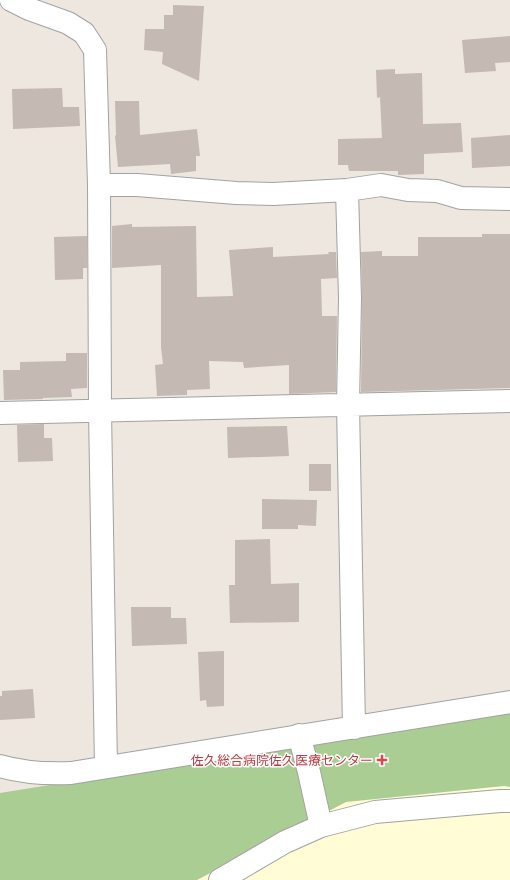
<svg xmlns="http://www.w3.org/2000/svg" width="510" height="880" viewBox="0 0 510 880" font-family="'Noto Sans','Noto Sans JP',sans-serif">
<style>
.education{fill:#fffcd6}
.forest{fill:#a9cd93}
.building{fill:#c4b9b3}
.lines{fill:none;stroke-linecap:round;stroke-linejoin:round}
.minor-casing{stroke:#a2a2a2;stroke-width:24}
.minor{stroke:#fff;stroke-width:22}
.health-dot{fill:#e0444e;stroke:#fff;stroke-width:1.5}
.labels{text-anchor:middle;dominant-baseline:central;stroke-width:3;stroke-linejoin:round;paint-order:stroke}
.health-label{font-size:13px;fill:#be3a42;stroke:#fff;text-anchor:end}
</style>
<rect width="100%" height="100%" fill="#ede7df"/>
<path class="education" d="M 510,716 L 510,880 L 0,880 Z"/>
<path class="forest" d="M 510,711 L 510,787 L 504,786 L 346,802 L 197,880 L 0,880 L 0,793 Z"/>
<path class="building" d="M 173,5 L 204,6 L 199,81 L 162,64 L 163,52 L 144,50 L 145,29 L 164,29 L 164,15 L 173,15 Z
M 510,36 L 510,62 L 495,63 L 496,71 L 465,73 L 462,40 Z
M 395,69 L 395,74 L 422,73 L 423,124 L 461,123 L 463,152 L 424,154 L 424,174 L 398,175 L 398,171 L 349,171 L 348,165 L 338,165 L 338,139 L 382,138 L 380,97 L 377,98 L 376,70 Z
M 62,88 L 63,107 L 79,107 L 80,126 L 13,129 L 12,89 Z
M 115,101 L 139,101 L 140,135 L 197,129 L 200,156 L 196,156 L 196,171 L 171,174 L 170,164 L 118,167 L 115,136 L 116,135 Z
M 510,135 L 510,166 L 472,168 L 471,138 Z
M 132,224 L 132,227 L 196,226 L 197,297 L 233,296 L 229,250 L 273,247 L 273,257 L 329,254 L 328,252 L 336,252 L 337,278 L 321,279 L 322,316 L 337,316 L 336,392 L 289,394 L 289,365 L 244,368 L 243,362 L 209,361 L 210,389 L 187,390 L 187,395 L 157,396 L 155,365 L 163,364 L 161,347 L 161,265 L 112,268 L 112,226 Z
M 482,234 L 510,234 L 510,388 L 361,392 L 362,298 L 361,252 L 382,251 L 382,256 L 418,256 L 418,237 L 482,237 Z
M 87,236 L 87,268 L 83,268 L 83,279 L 55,280 L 54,237 Z
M 66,353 L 87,353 L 87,388 L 71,389 L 72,397 L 43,398 L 43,399 L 4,400 L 3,370 L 20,370 L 20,362 L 66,361 Z
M 44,424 L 44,438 L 52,438 L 53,461 L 18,462 L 17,425 Z
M 287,426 L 289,456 L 228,458 L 227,427 Z
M 309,464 L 331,464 L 331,491 L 309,491 Z
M 262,499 L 317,500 L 316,526 L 298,525 L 298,529 L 262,529 Z
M 270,539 L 271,584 L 299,583 L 299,622 L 230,623 L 229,585 L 235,585 L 235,540 Z
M 131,607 L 171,607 L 171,618 L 186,618 L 187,644 L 132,646 Z
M 224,651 L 224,706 L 207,707 L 206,700 L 200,701 L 198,652 Z
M 33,689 L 35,718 L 0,720 L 0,696 L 2,696 L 2,691 Z"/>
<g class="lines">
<defs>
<path id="minor" d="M 11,0 L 29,9 L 68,23 L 84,33 L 95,50 L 99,185 L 100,410 L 106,767
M 99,185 L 137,185 L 236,193 L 273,194 L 347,190 L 381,185 L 408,190 L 437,191 L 461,198 L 510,199
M 347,190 L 350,298 L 348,404 L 354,728
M 0,413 L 510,401
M 299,735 L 309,772 L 321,826
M 0,766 C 24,773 47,774 71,773 L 510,702
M 220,880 L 285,842 L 321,826 L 375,812 L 500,801 L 510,801"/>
</defs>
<use href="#minor" class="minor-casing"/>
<use href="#minor" class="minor"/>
</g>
<path class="health-dot" d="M380 754h4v4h4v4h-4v4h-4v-4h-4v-4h4z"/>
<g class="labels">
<g class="health-label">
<text x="373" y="760">佐久総合病院佐久医療センター</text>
</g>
</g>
</svg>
